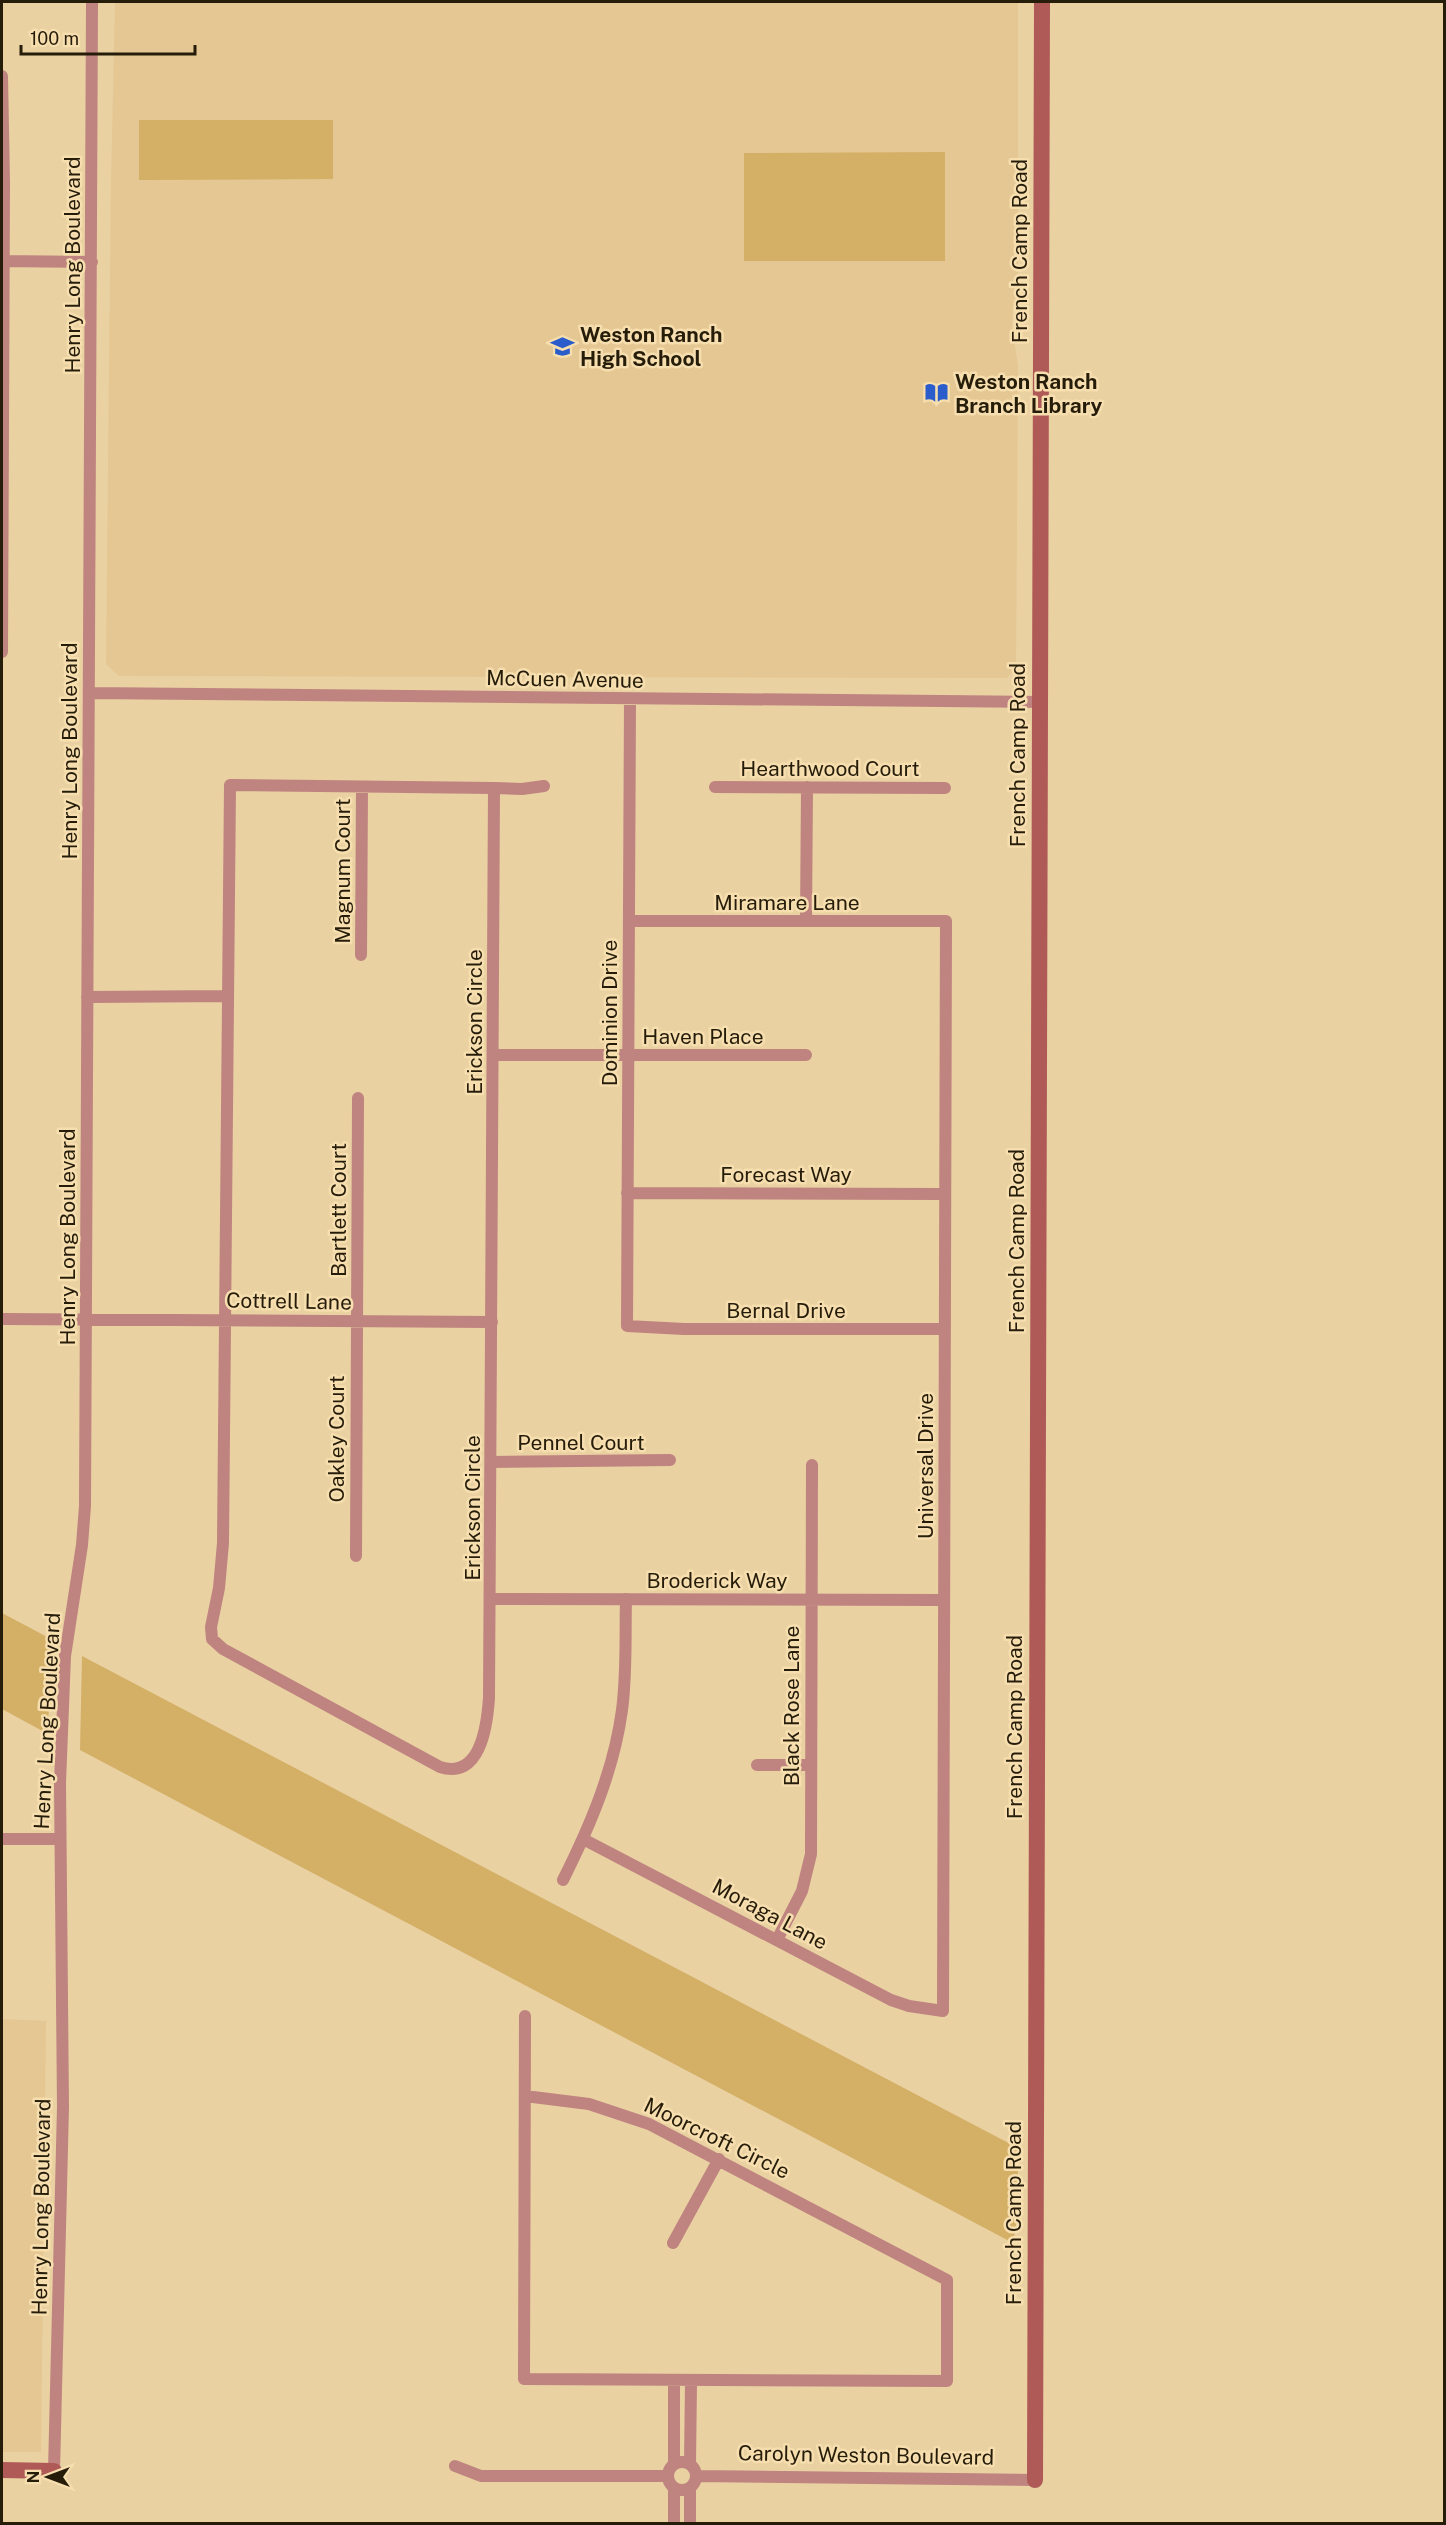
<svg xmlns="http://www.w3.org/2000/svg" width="1446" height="2525" viewBox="0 0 1446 2525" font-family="'Public Sans',sans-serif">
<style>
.built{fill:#e4c792}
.green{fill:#d4af66}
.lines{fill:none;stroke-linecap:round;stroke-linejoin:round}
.street{stroke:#bf8380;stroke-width:12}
.secondary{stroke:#af5a57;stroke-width:16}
.labels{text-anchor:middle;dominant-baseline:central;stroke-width:5;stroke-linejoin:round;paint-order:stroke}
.street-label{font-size:21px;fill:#251c0a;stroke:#f7deaf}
.poi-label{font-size:21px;font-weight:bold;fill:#251c0a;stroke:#f7deaf;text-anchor:start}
</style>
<rect width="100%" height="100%" fill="#e9d1a2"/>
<path class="built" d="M 115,2 L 1018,2 L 1018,305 L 1013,306 L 1012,327 L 1018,366 L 1016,668 L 1007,678 L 119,676 L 106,664 L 111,184 Z
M 2,2019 L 46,2021 L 41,2452 L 2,2452 Z"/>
<path class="green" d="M 139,120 L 333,120 L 333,179 L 139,180 Z
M 945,152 L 945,261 L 744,261 L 744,153 Z
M 2,1613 L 51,1639 L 48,1734 L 2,1709 Z
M 82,1656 L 1018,2148 L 1018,2213 L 1013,2243 L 80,1750 Z"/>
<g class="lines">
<path class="street" d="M 2,76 L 4,183 L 2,652
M 2,261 L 92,262
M 89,693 L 1040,702
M 630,700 L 627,1326 L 684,1329 L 945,1329
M 715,787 L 945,788
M 494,788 L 489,1698 C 487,1727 480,1780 440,1767 L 223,1649 L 212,1639 L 211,1627 L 219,1588 L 223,1543 L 230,785 L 494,788 L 522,789 L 544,786
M 806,921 L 807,787
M 361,955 L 362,787
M 87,997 L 228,996
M 493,1055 L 806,1055
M 627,1193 L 945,1194
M 2,1319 L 492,1322
M 491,1462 L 670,1460
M 356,1556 L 358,1098
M 490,1599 L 944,1600
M 757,1765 L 811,1765
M 2,1839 L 60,1839
M 583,1839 L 891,2000 L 909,2006 L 943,2011 L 946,921 L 629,921
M 563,1880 C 590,1826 614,1770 622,1710 C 627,1673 625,1636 626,1599
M 777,1940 L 802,1891 L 811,1854 L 812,1465
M 525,2096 L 589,2104 L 649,2124 L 947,2280 L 947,2381 L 524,2379 L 525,2016
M 673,2243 L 719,2159
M 674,2381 L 674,2464
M668 2476a14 14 0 1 1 28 0a14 14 0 1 1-28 0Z
M 690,2464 L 691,2382
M 455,2466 L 481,2476 L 668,2476
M 54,2471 L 63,2107 L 60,1783 L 65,1656 L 82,1545 L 85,1506 L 92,2
M 696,2476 L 1035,2480
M 674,2488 L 674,2524
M 690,2488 L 690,2524"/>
<path class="secondary" d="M 2,2470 L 54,2471
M 1035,2480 L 1042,2"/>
</g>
<defs>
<symbol id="school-bare" viewBox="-9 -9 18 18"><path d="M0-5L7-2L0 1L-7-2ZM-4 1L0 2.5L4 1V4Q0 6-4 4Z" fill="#2a5ccb" stroke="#f7deaf" stroke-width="2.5" paint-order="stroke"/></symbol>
<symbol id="library-bare" viewBox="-9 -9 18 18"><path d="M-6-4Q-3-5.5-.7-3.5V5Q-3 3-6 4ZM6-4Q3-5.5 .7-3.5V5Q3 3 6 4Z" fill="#2a5ccb" stroke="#f7deaf" stroke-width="2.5" paint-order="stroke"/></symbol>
</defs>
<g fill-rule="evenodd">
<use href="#school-bare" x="546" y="330" width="33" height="33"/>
<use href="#library-bare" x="920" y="376" width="33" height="33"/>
</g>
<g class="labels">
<g class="street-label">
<text transform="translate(1019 251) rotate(-90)">French Camp Road</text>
<text transform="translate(72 265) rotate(-90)">Henry Long Boulevard</text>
<text transform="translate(565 679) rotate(1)">McCuen Avenue</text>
<text transform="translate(69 751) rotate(-90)">Henry Long Boulevard</text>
<text transform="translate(1017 755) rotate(-90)">French Camp Road</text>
<text x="830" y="768">Hearthwood Court</text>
<text transform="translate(342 871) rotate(-90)">Magnum Court</text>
<text x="787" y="902">Miramare Lane</text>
<text transform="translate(609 1013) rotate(-90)">Dominion Drive</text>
<text transform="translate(474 1022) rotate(-90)">Erickson Circle</text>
<text x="703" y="1036">Haven Place</text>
<text x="786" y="1174">Forecast Way</text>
<text transform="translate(338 1210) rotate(-90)">Bartlett Court</text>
<text transform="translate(67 1237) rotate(-90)">Henry Long Boulevard</text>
<text transform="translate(1016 1241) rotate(-90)">French Camp Road</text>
<text transform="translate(289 1301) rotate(1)">Cottrell Lane</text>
<text x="786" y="1310">Bernal Drive</text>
<text transform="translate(336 1439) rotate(-90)">Oakley Court</text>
<text x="581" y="1442">Pennel Court</text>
<text transform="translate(925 1466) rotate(-90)">Universal Drive</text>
<text transform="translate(472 1508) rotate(-90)">Erickson Circle</text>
<text x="717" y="1580">Broderick Way</text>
<text transform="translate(791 1706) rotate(-90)">Black Rose Lane</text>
<text transform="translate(47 1721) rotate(-87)">Henry Long Boulevard</text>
<text transform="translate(1014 1727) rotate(-90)">French Camp Road</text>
<text transform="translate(770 1914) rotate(28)">Moraga Lane</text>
<text transform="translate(717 2138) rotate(26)">Moorcroft Circle</text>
<text transform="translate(41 2207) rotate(-89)">Henry Long Boulevard</text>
<text transform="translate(1013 2213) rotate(-90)">French Camp Road</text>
<text transform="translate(866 2455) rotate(1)">Carolyn Weston Boulevard</text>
</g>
<g class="poi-label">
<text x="580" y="334">Weston Ranch<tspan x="580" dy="24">High School</tspan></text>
<text x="955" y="381">Weston Ranch<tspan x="955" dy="24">Branch Library</tspan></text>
</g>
</g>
<rect width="1446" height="2525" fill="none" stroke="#251c0a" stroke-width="6"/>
<g transform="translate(48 2477) rotate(270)" stroke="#f7deaf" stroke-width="4.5" paint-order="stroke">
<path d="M0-4.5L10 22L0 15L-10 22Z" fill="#251c0a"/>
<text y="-9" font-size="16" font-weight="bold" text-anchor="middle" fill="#251c0a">N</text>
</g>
<path d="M21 45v9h174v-9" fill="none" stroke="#251c0a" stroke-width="3"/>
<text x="30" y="45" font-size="18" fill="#251c0a" stroke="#f7deaf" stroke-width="4.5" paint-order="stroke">100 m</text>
</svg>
